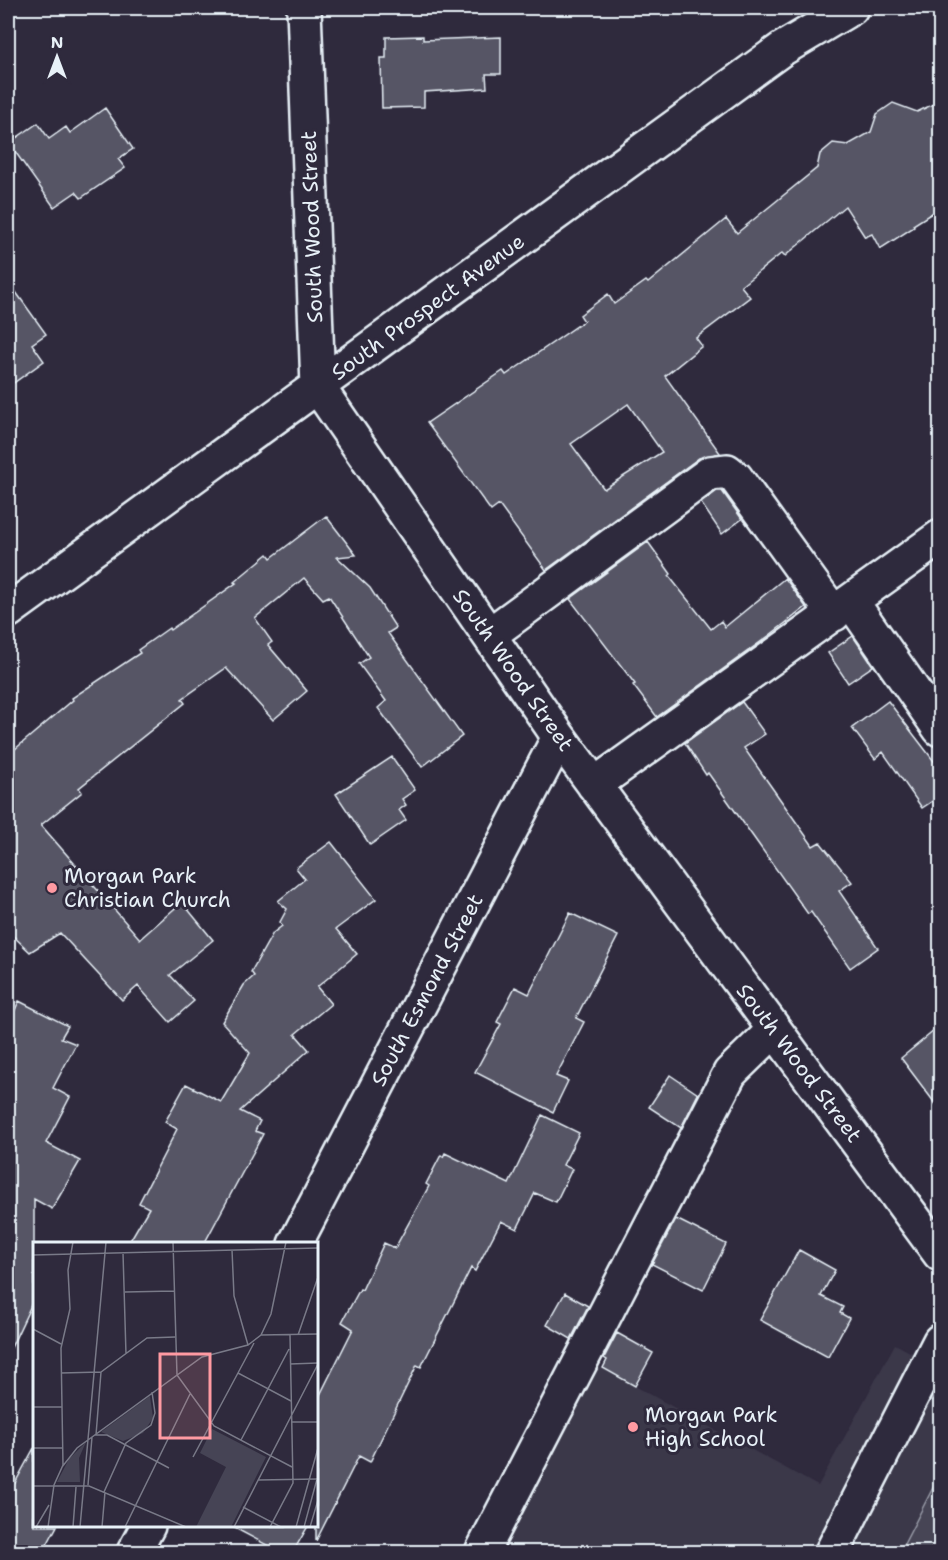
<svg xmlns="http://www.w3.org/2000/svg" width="948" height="1560" viewBox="0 0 948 1560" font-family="'Shantell Sans',sans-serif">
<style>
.built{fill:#3b3749}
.park{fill:#464455;stroke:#979aa6;stroke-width:1.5}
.building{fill:#575565;stroke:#e8f1f8;stroke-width:1.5;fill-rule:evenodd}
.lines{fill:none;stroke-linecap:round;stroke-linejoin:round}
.minor-casing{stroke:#e8f1f8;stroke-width:38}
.minor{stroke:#2f2a3d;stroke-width:33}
.poi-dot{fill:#ff9aa2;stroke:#2f2a3d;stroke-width:2}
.labels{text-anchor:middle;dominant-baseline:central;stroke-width:6;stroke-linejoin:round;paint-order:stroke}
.street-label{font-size:21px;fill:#e8f1f8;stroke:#2f2a3d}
.poi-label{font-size:21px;fill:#e8f1f8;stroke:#2f2a3d;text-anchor:start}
.inset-road{fill:none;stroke:#797a88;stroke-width:1.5}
.view{fill:#ff9aa2;fill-opacity:0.15;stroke:#ff9aa2;stroke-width:3}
.inset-edge{fill:none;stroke:#e8f1f8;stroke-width:3}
</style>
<rect width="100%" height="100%" fill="#2f2a3d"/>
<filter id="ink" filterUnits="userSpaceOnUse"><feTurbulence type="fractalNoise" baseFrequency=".0167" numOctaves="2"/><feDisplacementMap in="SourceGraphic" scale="12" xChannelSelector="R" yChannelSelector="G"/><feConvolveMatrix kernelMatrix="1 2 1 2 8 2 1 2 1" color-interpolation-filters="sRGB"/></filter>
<g filter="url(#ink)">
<path class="built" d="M 895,1344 L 940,1368 L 940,1552 L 491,1552 L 589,1361 L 818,1486 Z"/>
<path class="park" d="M 940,1474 L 940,1552 L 900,1552 Z"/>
<path class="building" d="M 423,36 L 423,40 L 501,37 L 501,74 L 486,74 L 487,88 L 424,92 L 424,107 L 382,108 L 381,58 L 386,58 L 386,37 Z
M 940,101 L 940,208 L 913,225 L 914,227 L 880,249 L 872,234 L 865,237 L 845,206 L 785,256 L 782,253 L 741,286 L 750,297 L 696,338 L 702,346 L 665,376 L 720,453 L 699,458 L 546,570 L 499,505 L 491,511 L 427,423 L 503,371 L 506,375 L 584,321 L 580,315 L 608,294 L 614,304 L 646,281 L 648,283 L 726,219 L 737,233 L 817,168 L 820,154 L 833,143 L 848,145 L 871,132 L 877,114 L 893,103 L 917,112 ZM 628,404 L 662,452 L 604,489 L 571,444 Z
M 105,108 L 133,149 L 118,159 L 125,168 L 81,198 L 76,192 L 54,207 L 9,143 L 38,123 L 49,139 L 66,127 L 70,133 Z
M 8,281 L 46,334 L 32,344 L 44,361 L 8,387 Z
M 717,491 L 722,491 L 742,519 L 722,534 L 701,503 Z
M 326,516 L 356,555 L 337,557 L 370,588 L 396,628 L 388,633 L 462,736 L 422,767 L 378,708 L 386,701 L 359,664 L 369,657 L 329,596 L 323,599 L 304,578 L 255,618 L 272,642 L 268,645 L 307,691 L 273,720 L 226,668 L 182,699 L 185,703 L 79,788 L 82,792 L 41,825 L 140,939 L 182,902 L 213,940 L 170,975 L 194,1001 L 170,1022 L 138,986 L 122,1000 L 60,933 L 30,952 L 8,931 L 8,755 L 73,700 L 72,698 L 140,653 L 138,650 L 169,628 L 170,630 L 236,583 L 234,582 L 268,554 L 271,558 Z
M 648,542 L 671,574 L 669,576 L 711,629 L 721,621 L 725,627 L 785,578 L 806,607 L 770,635 L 657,717 L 633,685 L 635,684 L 570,599 Z
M 853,636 L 873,666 L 848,683 L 828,653 Z
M 888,701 L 940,769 L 940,796 L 922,808 L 883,752 L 875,759 L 852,728 Z
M 742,702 L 765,734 L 744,748 L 813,846 L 820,842 L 852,882 L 839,891 L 878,948 L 850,968 L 811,912 L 808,914 L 708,773 L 706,775 L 685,743 Z
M 392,757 L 415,790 L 402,799 L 406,805 L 399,810 L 406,820 L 370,845 L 336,794 Z
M 331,842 L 376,899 L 336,929 L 357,954 L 317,987 L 331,1004 L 295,1034 L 309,1050 L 240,1111 L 260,1121 L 255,1131 L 263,1134 L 204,1244 L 128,1244 L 149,1208 L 139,1203 L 177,1129 L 165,1122 L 186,1084 L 221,1102 L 250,1053 L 222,1022 L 244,985 L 254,976 L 251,972 L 273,933 L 282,926 L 280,922 L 287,909 L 278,901 L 305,879 L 296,868 Z
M 570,913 L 618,936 L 576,1018 L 584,1022 L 556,1076 L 568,1081 L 553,1112 L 475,1072 L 501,1024 L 497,1022 L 515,987 L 529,994 Z
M 19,1001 L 68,1026 L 61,1038 L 76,1044 L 53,1088 L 70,1097 L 46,1143 L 80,1161 L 52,1209 L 34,1199 L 34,1299 L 8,1354 L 8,1007 L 15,1010 Z
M 940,1026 L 940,1110 L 901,1058 Z
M 670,1075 L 698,1094 L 681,1128 L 649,1107 Z
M 542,1115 L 579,1133 L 563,1165 L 572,1169 L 556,1202 L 535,1193 L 517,1229 L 501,1221 L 475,1271 L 471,1268 L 421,1367 L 417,1365 L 370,1462 L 359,1456 L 316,1541 L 316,1403 L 353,1329 L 342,1322 L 360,1289 L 362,1290 L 384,1243 L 395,1248 L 429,1186 L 426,1184 L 441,1155 L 443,1157 L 445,1153 L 509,1184 Z
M 676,1219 L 726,1244 L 703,1290 L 652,1264 Z
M 799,1250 L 835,1270 L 821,1296 L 843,1307 L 840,1313 L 849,1318 L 828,1357 L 760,1320 Z
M 565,1293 L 588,1306 L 571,1339 L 547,1325 Z
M 617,1333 L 653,1353 L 635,1386 L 603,1368 L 607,1360 L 604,1358 Z
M 34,1448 L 34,1526 L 57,1526 L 43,1552 L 8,1552 L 8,1496 Z
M 231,1526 L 308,1526 L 293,1552 L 280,1552 Z"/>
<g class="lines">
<defs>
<path id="minor" d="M 304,8 L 318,387 L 559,737 L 940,1254
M 851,601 L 940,729
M 8,611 L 782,49 L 851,8
M 489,635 L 710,473 L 727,471 L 736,478 L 834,614
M 594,785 L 940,537
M 295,1244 L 559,737
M 134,1552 L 148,1526
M 482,1552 L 730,1073 L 774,1030
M 832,1552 L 940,1341"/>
</defs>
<use href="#minor" class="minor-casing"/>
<use href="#minor" class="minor"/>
</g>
</g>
<g class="poi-dot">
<circle cx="52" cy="888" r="6"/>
<circle cx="633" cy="1427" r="6"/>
</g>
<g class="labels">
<g class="street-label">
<text transform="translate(312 227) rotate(-92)">South Wood Street</text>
<text transform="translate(428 307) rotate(-36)">South Prospect Avenue</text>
<text transform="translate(513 670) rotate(55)">South Wood Street</text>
<text transform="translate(427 990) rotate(-62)">South Esmond Street</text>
<text transform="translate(799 1063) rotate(53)">South Wood Street</text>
</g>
<g class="poi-label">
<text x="64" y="876">Morgan Park<tspan x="64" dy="24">Christian Church</tspan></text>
<text x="645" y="1415">Morgan Park<tspan x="645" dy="24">High School</tspan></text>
</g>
</g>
<g transform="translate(33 1242)">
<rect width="285" height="285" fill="#2f2a3d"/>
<path d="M 117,154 L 120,176 L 110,191 L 90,199 L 68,190 ZM 179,187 L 233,215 L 198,285 L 163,285 L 193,225 L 167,211 ZM 53,200 L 46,216 L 47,240 L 24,240 L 36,217 Z" fill="#464455"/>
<path class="inset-road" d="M 140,0 L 144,133 L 181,184 L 259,225M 199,8 L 201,54 L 215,103M 90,11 L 93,112M 0,13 L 285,6M 92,50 L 141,49M 0,87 L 28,102M 228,93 L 285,92M 265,93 L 285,35M 257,122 L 285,121M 68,130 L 63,193 L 74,193 L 136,226M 28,131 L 68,130 L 114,96 L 142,95M 205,131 L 258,159M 0,165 L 29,165M 258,180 L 285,180M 208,198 L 256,107M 0,206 L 30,206M 160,215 L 221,101M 29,225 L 44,206 L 169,115 L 215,103 L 228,93 L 238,72 L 253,0M 225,238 L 285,237M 55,243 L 59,195M 0,244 L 56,244 L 153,285M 71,250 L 93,201 L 118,183 L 122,171 L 119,150M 210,265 L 248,285M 3,285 L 16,263M 15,285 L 21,243 L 30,223 L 28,106 L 37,67 L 35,28 L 40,0M 40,285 L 43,245M 47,285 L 73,0M 69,285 L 72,250M 92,285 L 157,152M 201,285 L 285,122M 237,285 L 260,241 L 257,93M 263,285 L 285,206M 271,285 L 284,237M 277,285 L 285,258"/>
<path class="view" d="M 127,112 L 177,112 L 177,196 L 127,196 Z"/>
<rect width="285" height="285" class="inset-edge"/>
</g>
<rect width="948" height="1560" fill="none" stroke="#2f2a3d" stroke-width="30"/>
<rect x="15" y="15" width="918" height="1530" fill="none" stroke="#e8f1f8" stroke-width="2" filter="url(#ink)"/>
<g transform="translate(57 57)" stroke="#2f2a3d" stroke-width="4.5" paint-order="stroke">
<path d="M0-4.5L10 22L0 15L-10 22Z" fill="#e8f1f8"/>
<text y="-9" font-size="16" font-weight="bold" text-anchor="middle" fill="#e8f1f8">N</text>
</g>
</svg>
